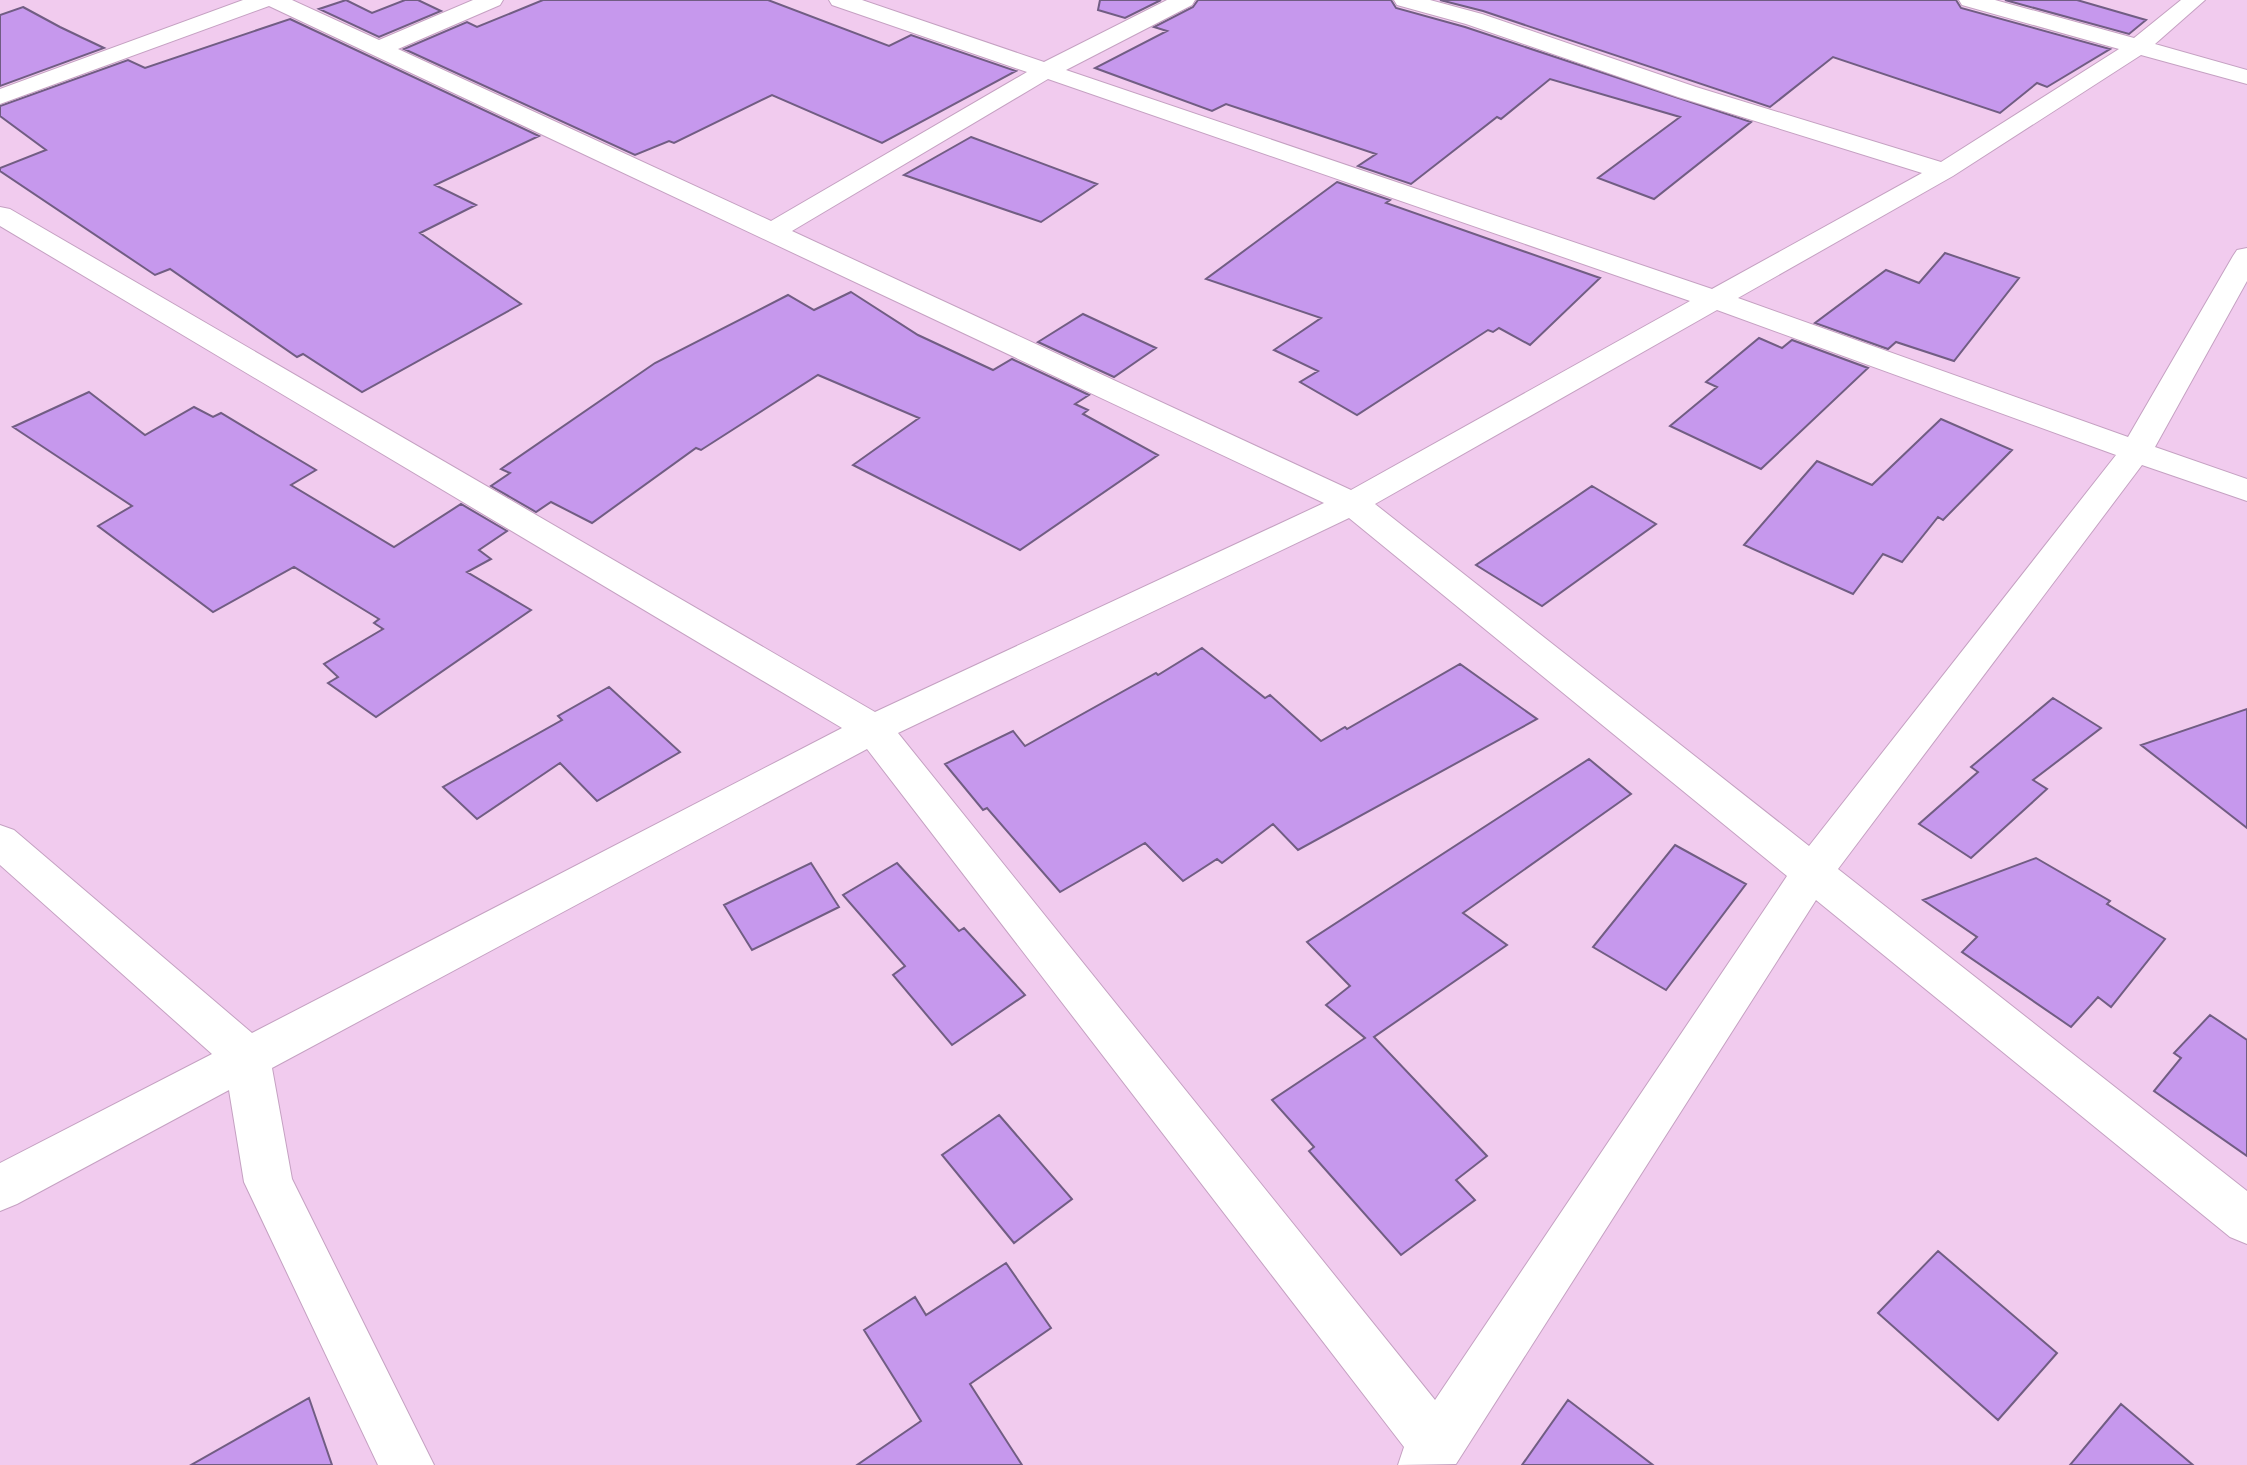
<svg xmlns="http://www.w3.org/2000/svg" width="2247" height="1465" viewBox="0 0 2247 1465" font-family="'Nunito Sans',sans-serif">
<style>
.building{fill:#c698ed;stroke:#715d83;stroke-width:2}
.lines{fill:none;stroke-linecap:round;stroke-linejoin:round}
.street-casing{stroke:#c5a1c2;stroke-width:2}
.street{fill:#fff;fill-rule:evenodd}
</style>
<rect width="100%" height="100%" fill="#f1cbee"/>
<path class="building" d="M 346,0 L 372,13 L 405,0 L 418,0 L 441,11 L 379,37 L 319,9 Z
M 543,0 L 768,0 L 889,46 L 911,35 L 1016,71 L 882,143 L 772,95 L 674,143 L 669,141 L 635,155 L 404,49 L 467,22 L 477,27 Z
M 1100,0 L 1161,0 L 1125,18 L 1098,10 Z
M 1198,0 L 1391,0 L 1396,8 L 1465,27 L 1751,122 L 1654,199 L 1598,178 L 1680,117 L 1550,79 L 1501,119 L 1497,117 L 1411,184 L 1358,166 L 1376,154 L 1226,104 L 1212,111 L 1095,68 L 1167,31 L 1154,27 L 1193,7 Z
M 1440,0 L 1956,0 L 1961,8 L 2110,49 L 2047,87 L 2037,83 L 2000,113 L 1833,57 L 1770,107 L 1483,11 Z
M 2005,0 L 2077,0 L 2146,20 L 2129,34 Z
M 23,7 L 60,27 L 104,48 L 0,86 L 0,15 Z
M 290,19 L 539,136 L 435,185 L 476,205 L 420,233 L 521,304 L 362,392 L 303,354 L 297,357 L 170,269 L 155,275 L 0,171 L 0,168 L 46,150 L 0,116 L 0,106 L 128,60 L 145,68 Z
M 971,137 L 1097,184 L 1041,222 L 904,175 Z
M 1337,182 L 1390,200 L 1386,203 L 1600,278 L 1530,345 L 1499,328 L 1493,332 L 1488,330 L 1357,415 L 1300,382 L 1318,371 L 1274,350 L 1321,318 L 1206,279 Z
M 1945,253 L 2019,278 L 1954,361 L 1896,342 L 1888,349 L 1815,323 L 1886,270 L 1919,283 Z
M 851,292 L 918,335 L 993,370 L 1012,359 L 1089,395 L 1075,404 L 1088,410 L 1083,414 L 1158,455 L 1020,550 L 853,465 L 919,418 L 818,375 L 701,450 L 696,448 L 592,523 L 551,502 L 536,512 L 491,486 L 510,473 L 501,469 L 655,363 L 788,295 L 814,310 Z
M 1083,314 L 1156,348 L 1114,377 L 1038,342 Z
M 1759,338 L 1782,348 L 1792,340 L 1868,368 L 1761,469 L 1670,426 L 1717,387 L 1706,382 Z
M 89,392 L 145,435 L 194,407 L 213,417 L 221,413 L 316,470 L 291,485 L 394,547 L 461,504 L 507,531 L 479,550 L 491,559 L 467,572 L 531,610 L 376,717 L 328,683 L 338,677 L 324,664 L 383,629 L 374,623 L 379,619 L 294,567 L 213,612 L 98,526 L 132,506 L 13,427 Z
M 1941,419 L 2012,450 L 1943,520 L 1938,517 L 1902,562 L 1883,554 L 1853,594 L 1744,545 L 1817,461 L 1872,485 Z
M 1592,486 L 1656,524 L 1542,606 L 1476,565 Z
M 1202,648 L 1265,698 L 1270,695 L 1321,741 L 1345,727 L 1347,729 L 1460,664 L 1537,719 L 1298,850 L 1273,824 L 1222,863 L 1217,859 L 1183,881 L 1145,843 L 1060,892 L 987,808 L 983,810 L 945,764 L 1013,731 L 1025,746 L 1156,673 L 1158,675 Z
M 609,687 L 680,752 L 597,801 L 560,763 L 477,819 L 443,787 L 562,720 L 558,716 Z
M 2053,698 L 2101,728 L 2033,780 L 2047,789 L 1971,858 L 1919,824 L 1978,772 L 1971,767 Z
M 2247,709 L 2247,828 L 2141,745 Z
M 1589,759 L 1631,794 L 1463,913 L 1507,945 L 1374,1037 L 1487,1156 L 1456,1180 L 1475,1200 L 1401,1255 L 1309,1151 L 1314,1147 L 1272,1100 L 1365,1038 L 1326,1005 L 1350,986 L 1307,942 Z
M 1675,845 L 1746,884 L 1666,990 L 1593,947 Z
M 2036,858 L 2110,901 L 2107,904 L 2165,939 L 2111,1007 L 2098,997 L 2071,1027 L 1962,952 L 1977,937 L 1923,900 Z
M 811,863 L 839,907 L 752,950 L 724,905 Z
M 897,863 L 959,931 L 964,928 L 1025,995 L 952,1045 L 893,975 L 905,966 L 843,895 Z
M 2210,1015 L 2247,1040 L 2247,1156 L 2154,1091 L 2181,1058 L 2174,1053 Z
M 999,1115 L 1072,1199 L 1014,1243 L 942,1155 Z
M 1938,1251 L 2057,1353 L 1998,1420 L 1878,1313 Z
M 1006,1263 L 1051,1328 L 970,1384 L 1022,1465 L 857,1465 L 921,1421 L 864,1330 L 915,1297 L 926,1315 Z
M 309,1398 L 332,1465 L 191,1465 Z
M 1568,1400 L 1653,1465 L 1522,1465 Z
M 2121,1404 L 2193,1465 L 2070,1465 Z"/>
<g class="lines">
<defs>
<path id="street" d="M 243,0 L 292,0 L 379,40 L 473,0 L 503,0 L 500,5 L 398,49 L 771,221 L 1027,72 L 832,5 L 829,0 L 862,0 L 1044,62 L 1167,0 L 1195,0 L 1192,5 L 1066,70 L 1712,289 L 1922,173 L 1678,97 L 1466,24 L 1397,5 L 1394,0 L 1430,0 L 1482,14 L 1696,87 L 1941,162 L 2119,49 L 1962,5 L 1959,0 L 1995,0 L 2134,38 L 2181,0 L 2205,0 L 2155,44 L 2247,70 L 2247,84 L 2141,55 L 1953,176 L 1738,298 L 2128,437 L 2233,256 L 2237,250 L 2247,248 L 2247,281 L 2155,447 L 2247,479 L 2247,501 L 2142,465 L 1838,869 L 2247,1191 L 2247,1244 L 2230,1237 L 1816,900 L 1456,1464 L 1398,1465 L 1404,1447 L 867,749 L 272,1068 L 292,1179 L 434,1465 L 378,1465 L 244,1182 L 229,1090 L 17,1204 L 0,1211 L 0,1163 L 212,1054 L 0,865 L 0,825 L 14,830 L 252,1033 L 842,728 L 0,226 L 0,207 L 10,209 L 875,712 L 1324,503 L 269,6 L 0,104 L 0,89 ZM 1048,79 L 1690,301 L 1351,490 L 792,231 ZM 1717,310 L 2116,455 L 1809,846 L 1375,504 ZM 1349,518 L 1787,876 L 1435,1400 L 898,733 Z"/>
</defs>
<use href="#street" class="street-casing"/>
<use href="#street" class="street"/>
</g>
</svg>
